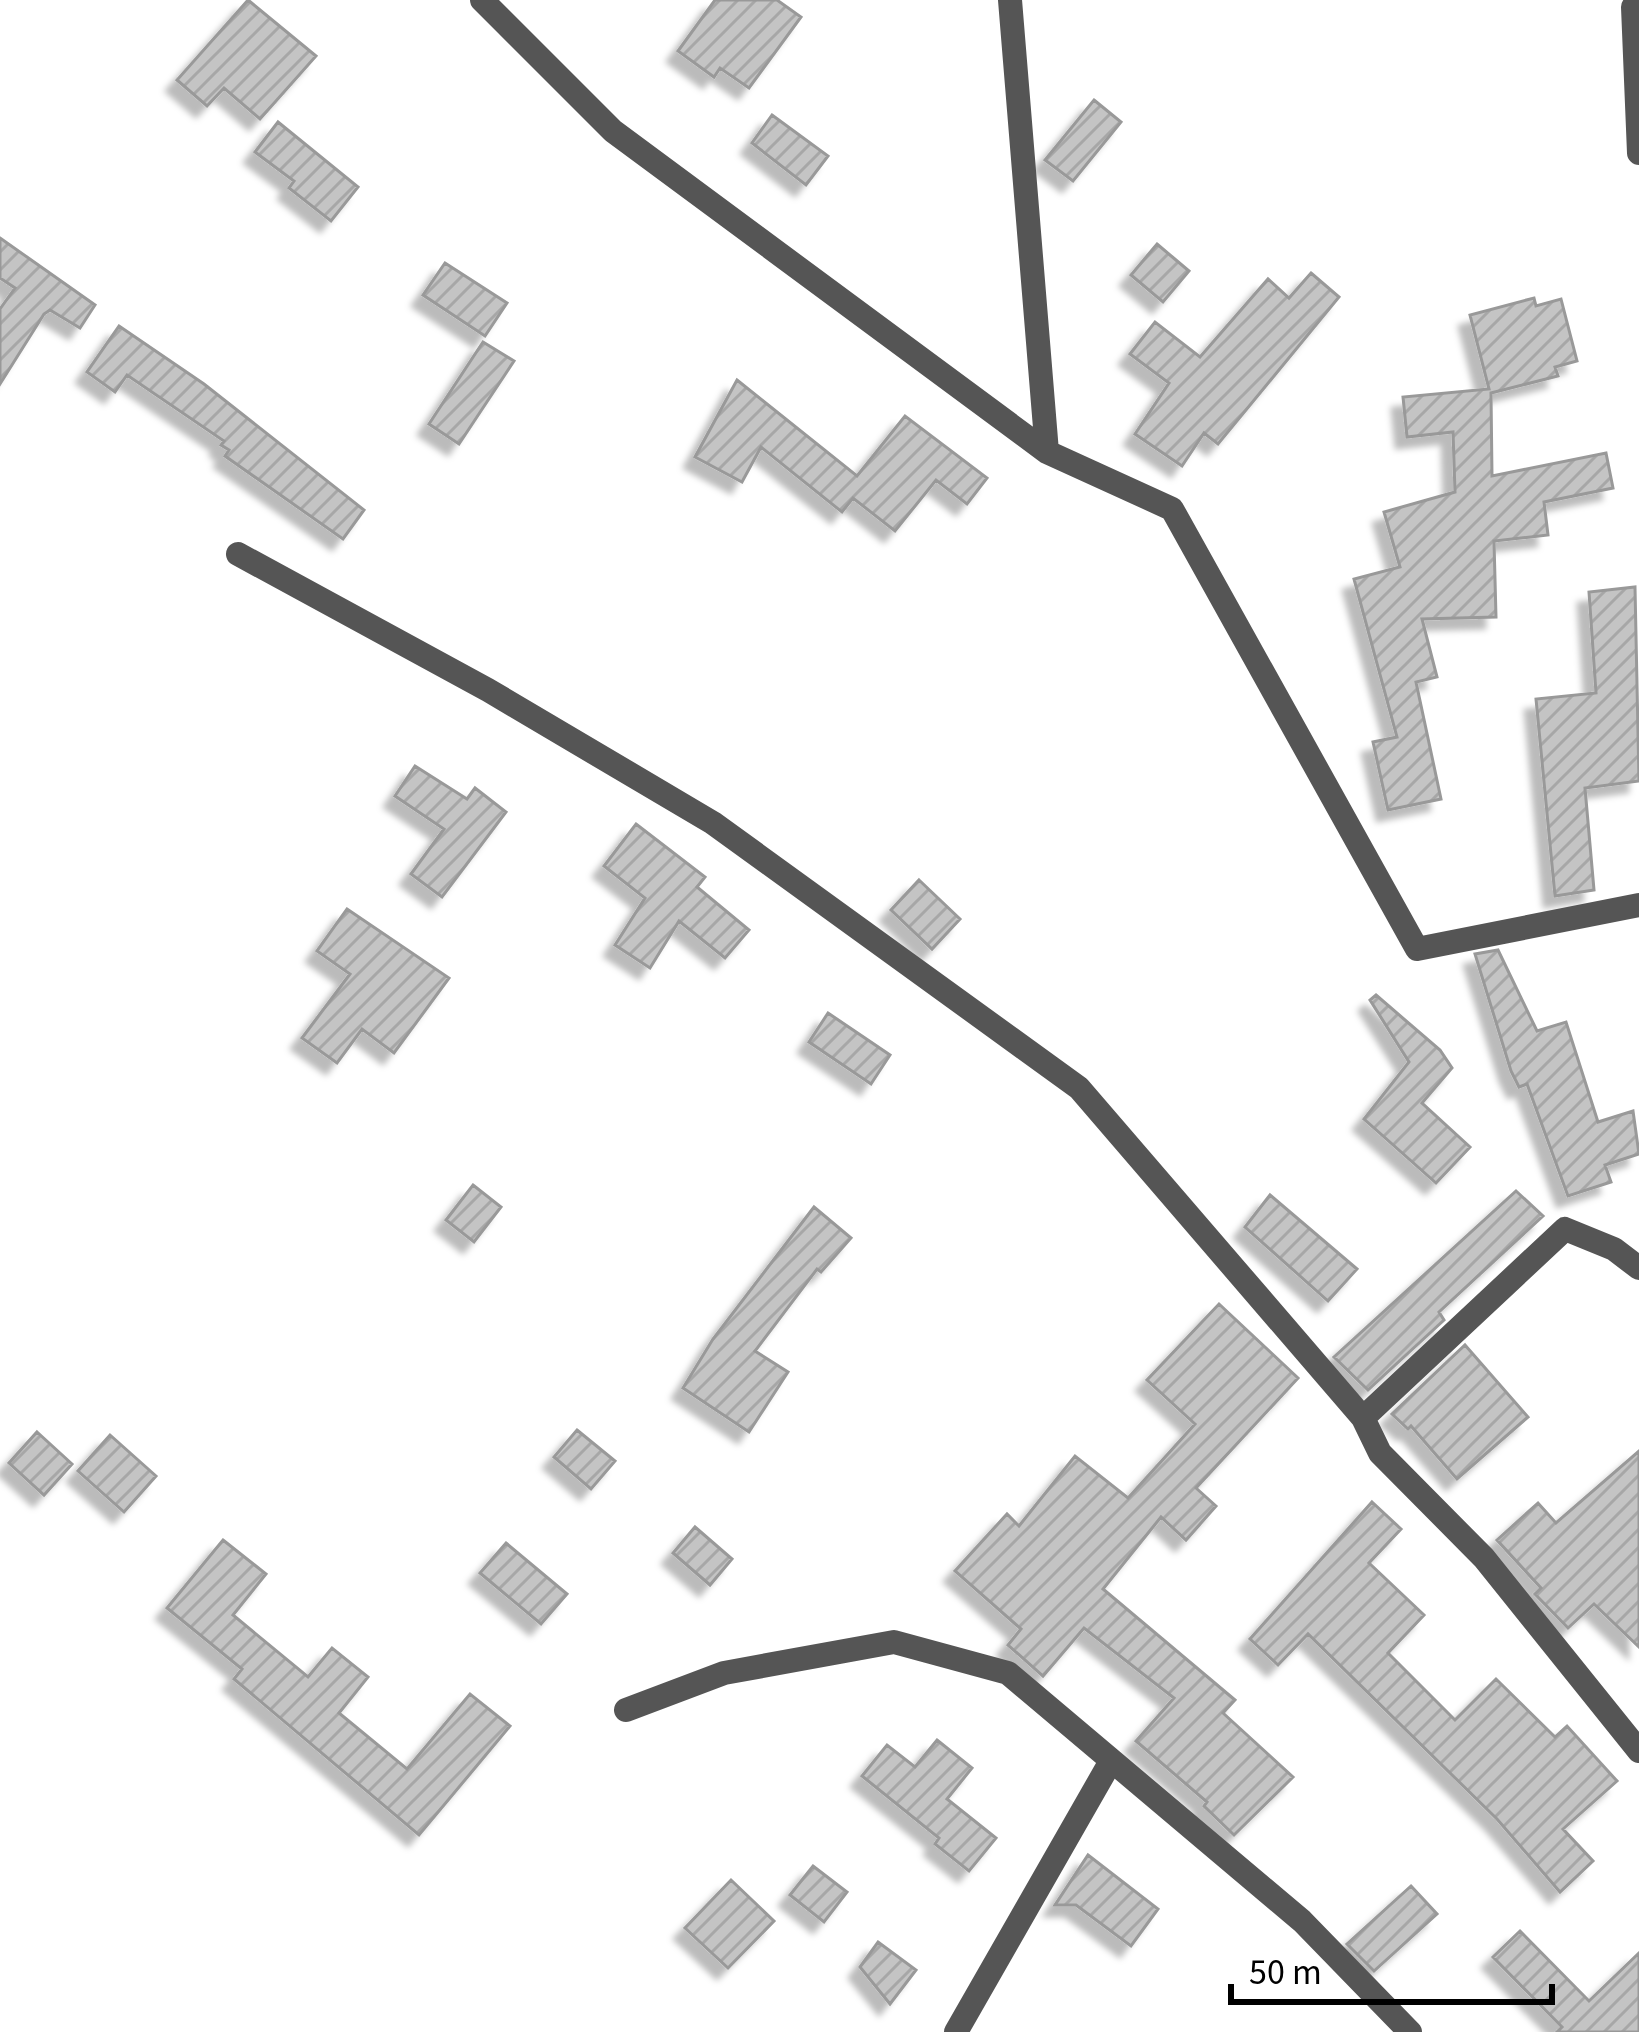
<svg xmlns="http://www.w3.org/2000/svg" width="1639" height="2032" viewBox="0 0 1639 2032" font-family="'Source Sans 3',sans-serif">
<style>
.building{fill:url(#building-hatch);stroke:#999;stroke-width:3;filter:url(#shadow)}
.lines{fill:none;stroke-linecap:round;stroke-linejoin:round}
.minor{stroke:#555;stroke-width:24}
</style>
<defs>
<pattern id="building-hatch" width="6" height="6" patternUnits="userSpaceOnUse" patternTransform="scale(3)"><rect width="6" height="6" fill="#c4c4c4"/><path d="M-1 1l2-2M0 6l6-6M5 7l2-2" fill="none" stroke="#a7a7a7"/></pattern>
<filter id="shadow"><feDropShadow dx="-11" dy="11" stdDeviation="3" flood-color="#0004"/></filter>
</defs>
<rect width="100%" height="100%" fill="#fff"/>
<path class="building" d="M 248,0 L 316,56 L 260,119 L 224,88 L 207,106 L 177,80 Z
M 715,0 L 777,0 L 801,17 L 749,88 L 720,68 L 714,77 L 678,51 Z
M 1094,100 L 1121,122 L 1073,181 L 1045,160 Z
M 772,115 L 828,156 L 806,185 L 752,143 Z
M 278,122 L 358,187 L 331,221 L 289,188 L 294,181 L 255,152 Z
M 0,238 L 95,305 L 80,328 L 50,310 L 44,314 L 0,384 L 0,309 L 15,288 L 0,278 Z
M 1157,244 L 1189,271 L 1163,302 L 1131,275 Z
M 445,263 L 507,303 L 485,336 L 423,295 Z
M 1311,273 L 1339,297 L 1218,444 L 1204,433 L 1182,466 L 1135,434 L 1169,383 L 1130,354 L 1155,322 L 1200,357 L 1268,279 L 1289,298 Z
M 1534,298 L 1536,306 L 1561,299 L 1577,361 L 1555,367 L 1558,376 L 1491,393 L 1492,476 L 1606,453 L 1613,488 L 1544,502 L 1548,535 L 1494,541 L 1496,617 L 1422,619 L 1437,677 L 1416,682 L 1441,799 L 1388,810 L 1373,742 L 1397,737 L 1354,579 L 1400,567 L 1384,512 L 1455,492 L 1453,432 L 1407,437 L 1403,397 L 1489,389 L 1470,315 Z
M 119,326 L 204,384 L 364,510 L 343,539 L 225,456 L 229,450 L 221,445 L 224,441 L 127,375 L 115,392 L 87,372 Z
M 483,342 L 514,361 L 459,444 L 429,424 Z
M 737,380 L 857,476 L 905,416 L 987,478 L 967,504 L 936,480 L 895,531 L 853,498 L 842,512 L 761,447 L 742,482 L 695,457 Z
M 1635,587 L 1639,781 L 1585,788 L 1594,890 L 1555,896 L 1536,699 L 1596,693 L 1589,592 Z
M 415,766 L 467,799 L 475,788 L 506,812 L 442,897 L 411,874 L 444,829 L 395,796 Z
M 636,824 L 705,877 L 697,887 L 749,930 L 725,958 L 679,921 L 650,968 L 615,945 L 645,898 L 604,866 Z
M 919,880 L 960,919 L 932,949 L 891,910 Z
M 347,909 L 449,978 L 394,1053 L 362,1029 L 337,1063 L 302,1038 L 350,974 L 317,951 Z
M 1498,950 L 1537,1031 L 1566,1022 L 1598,1122 L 1633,1111 L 1639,1154 L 1605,1165 L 1611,1182 L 1568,1196 L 1527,1084 L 1519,1087 L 1511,1071 L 1475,954 Z
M 1376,995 L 1440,1050 L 1452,1068 L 1422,1103 L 1470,1147 L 1436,1183 L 1364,1119 L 1409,1062 L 1370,1000 Z
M 828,1013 L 890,1055 L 871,1084 L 809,1042 Z
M 473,1185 L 501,1207 L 474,1242 L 446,1220 Z
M 1516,1191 L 1543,1216 L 1439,1312 L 1444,1320 L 1368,1390 L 1334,1357 Z
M 1270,1195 L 1357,1269 L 1328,1301 L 1245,1227 Z
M 814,1207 L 851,1238 L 821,1272 L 817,1269 L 755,1351 L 788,1372 L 749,1432 L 683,1388 L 713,1339 Z
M 1219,1304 L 1298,1378 L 1196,1488 L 1216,1506 L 1186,1540 L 1161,1517 L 1103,1589 L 1235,1700 L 1223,1713 L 1293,1777 L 1234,1835 L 1204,1806 L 1207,1802 L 1136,1741 L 1174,1698 L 1084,1628 L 1043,1676 L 1008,1645 L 1021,1629 L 955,1571 L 1007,1514 L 1019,1526 L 1075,1456 L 1128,1498 L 1195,1424 L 1147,1380 Z
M 1465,1345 L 1528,1417 L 1457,1479 L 1411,1426 L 1408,1429 L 1392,1414 Z
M 577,1430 L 615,1461 L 591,1489 L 554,1457 Z
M 37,1432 L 72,1464 L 44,1495 L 9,1463 Z
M 110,1435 L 156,1476 L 124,1512 L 78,1471 Z
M 1639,1451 L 1639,1647 L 1594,1604 L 1568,1628 L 1535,1594 L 1541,1588 L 1497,1540 L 1538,1503 L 1556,1523 Z
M 1372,1502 L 1401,1529 L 1369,1563 L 1424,1615 L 1388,1653 L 1455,1720 L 1496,1679 L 1555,1737 L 1567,1726 L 1617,1781 L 1563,1829 L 1593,1861 L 1560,1892 L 1497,1819 L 1308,1634 L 1278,1665 L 1250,1639 Z
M 695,1527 L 732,1559 L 710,1585 L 673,1553 Z
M 223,1540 L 266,1574 L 233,1615 L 308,1677 L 332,1648 L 368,1677 L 339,1713 L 407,1769 L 470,1694 L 510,1726 L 419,1835 L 234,1679 L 242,1669 L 167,1608 Z
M 506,1543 L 567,1594 L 541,1624 L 480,1573 Z
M 937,1740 L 972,1768 L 947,1799 L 996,1838 L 969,1871 L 935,1844 L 939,1838 L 862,1776 L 887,1745 L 915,1767 Z
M 1088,1855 L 1158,1909 L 1131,1946 L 1076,1905 L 1055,1905 Z
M 813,1866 L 847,1892 L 824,1922 L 790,1895 Z
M 731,1880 L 774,1921 L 728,1968 L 685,1928 Z
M 1411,1886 L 1437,1914 L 1374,1971 L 1347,1944 Z
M 1520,1931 L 1589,2001 L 1639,1953 L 1639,2032 L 1557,2032 L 1562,2027 L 1493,1957 Z
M 878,1942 L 916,1970 L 890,2004 L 860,1967 Z"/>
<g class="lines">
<path class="minor" d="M 482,0 L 613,131 L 1047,452 L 1172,509 L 1417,949 L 1639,905
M 1010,0 L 1047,452
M 1639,6 L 1633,7 L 1639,153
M 238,554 L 488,690 L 713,823 L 1079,1088 L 1363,1418 L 1380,1453 L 1484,1558 L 1639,1751
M 1363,1418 L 1565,1229 L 1614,1249 L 1639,1268
M 626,1710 L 724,1673 L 894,1642 L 1008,1673 L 1302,1921 L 1410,2032
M 956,2032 L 1111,1761"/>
</g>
<path d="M1231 1984v18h321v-18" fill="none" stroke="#000000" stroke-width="6"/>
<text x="1249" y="1984" font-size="36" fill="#000000" stroke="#ffffff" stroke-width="9" paint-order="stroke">50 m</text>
</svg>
